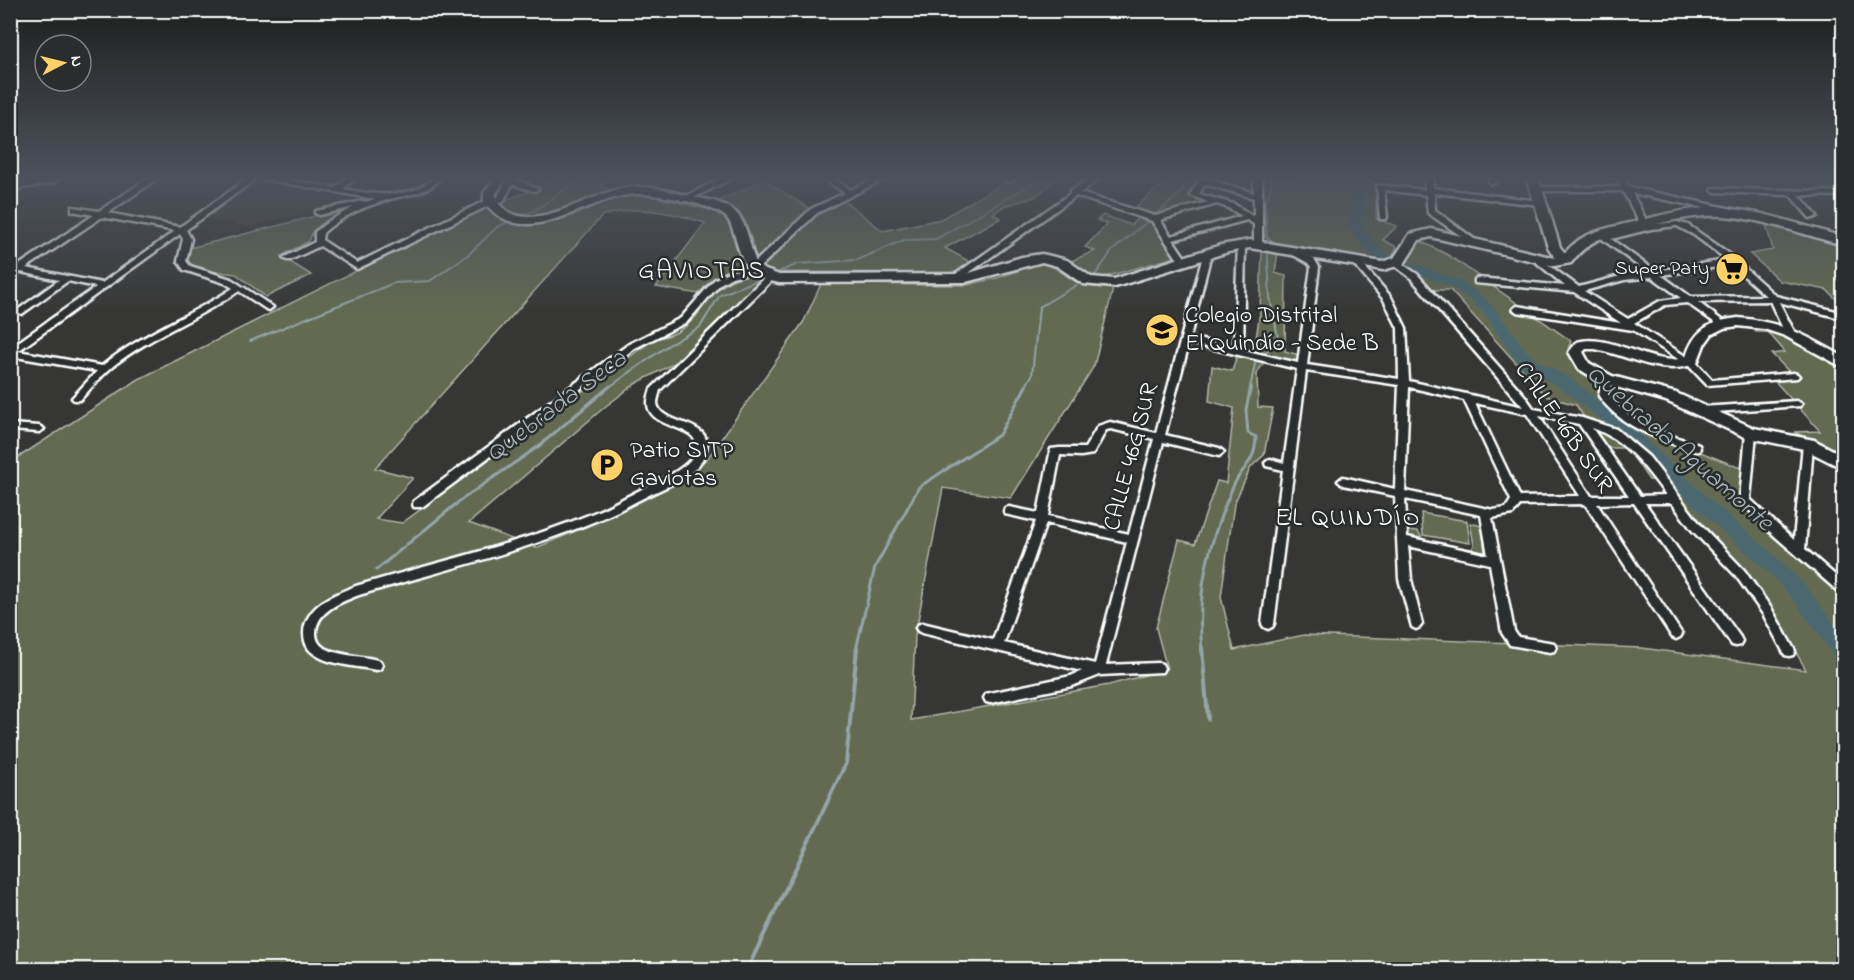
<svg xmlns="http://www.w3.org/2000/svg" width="1854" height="980" viewBox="0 0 1854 980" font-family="'Indie Flower',sans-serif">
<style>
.built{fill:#44413c}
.green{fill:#636b51;stroke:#b1b5a8;stroke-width:1.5}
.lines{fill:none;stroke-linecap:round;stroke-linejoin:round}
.stream-far2{stroke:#94a4a9;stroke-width:2}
.stream-far1{stroke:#94a4a9;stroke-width:3}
.stream{stroke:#94a4a9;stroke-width:4}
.river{fill:#4c6870;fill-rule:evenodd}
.street-casing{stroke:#fff;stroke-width:5}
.secondary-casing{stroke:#fff;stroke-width:5}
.street{fill:#2a2d2e;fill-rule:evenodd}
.secondary{fill:#2a2d2e;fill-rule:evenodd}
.labels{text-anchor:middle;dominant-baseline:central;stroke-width:5;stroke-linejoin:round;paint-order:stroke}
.far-poi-label{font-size:20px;fill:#fff;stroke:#2a2d2e;text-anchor:end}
.poi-label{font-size:24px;fill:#fff;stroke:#2a2d2e;text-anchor:start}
.street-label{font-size:24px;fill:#fff;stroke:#2a2d2e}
.neighbourhood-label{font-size:26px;letter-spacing:1.5px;fill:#fff;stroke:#2a2d2e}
.water-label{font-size:26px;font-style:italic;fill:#a6b4b8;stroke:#2a2d2e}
</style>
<rect width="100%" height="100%" fill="#363634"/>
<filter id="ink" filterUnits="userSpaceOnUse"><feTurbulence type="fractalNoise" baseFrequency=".0167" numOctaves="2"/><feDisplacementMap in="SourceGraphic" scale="12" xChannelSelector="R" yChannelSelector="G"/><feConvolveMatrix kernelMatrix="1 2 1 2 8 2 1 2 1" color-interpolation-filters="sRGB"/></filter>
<g filter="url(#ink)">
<path class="built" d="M 256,182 L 360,200 L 249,227 L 206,219 Z"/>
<path class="green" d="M 549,179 L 609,179 L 600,186 L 612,190 C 582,207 524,235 499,202 L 531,191 Z
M 1011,179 L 1057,179 L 1035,197 L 1004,206 L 993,214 L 1001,218 L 945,248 L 972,263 L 957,273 L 772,272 C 736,260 767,211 716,202 L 764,180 L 818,214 L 843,200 L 883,231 L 941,219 Z
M 1168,179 L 1200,179 L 1191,196 L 1208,202 L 1153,219 L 1175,257 L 1101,278 C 1088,278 1079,270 1071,261 L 1095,251 L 1085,247 L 1107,224 L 1097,220 L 1103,215 L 1131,225 L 1142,213 L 1132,210 Z
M 1263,179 L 1367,179 L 1376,184 L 1376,219 L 1397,226 L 1383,240 L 1397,247 L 1392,258 L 1366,260 L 1278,244 L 1264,236 L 1260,207 Z
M 642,194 L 719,212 L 731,224 L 745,267 C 725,271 711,278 699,294 L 656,287 L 705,223 C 681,215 657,209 632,210 C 623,211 613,214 603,215 L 375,468 L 413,478 L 376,519 L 402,523 L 654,339 C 662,337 670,336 677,332 C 709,314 703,286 749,274 L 760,281 L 673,364 L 635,384 L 606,406 L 469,523 L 536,548 L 604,519 L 669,487 L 707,459 L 804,321 L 821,284 L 967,285 L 997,278 L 1041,263 L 1049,264 L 1076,282 L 1087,286 L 1113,289 L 1094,366 L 1011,498 L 943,488 L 915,636 L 911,720 L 1109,685 L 1167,669 L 1156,628 L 1179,540 L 1195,544 L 1217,481 L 1226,483 L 1234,408 L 1209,401 L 1212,366 L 1232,371 L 1237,355 L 1253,358 L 1260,312 L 1262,248 L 1278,251 L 1275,273 L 1286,276 L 1285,351 L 1299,355 L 1299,362 L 1267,356 L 1257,374 L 1258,407 L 1273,408 L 1264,455 L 1251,467 L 1234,504 L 1221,597 L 1234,650 L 1304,635 L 1642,648 L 1806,670 L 1776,617 L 1749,578 L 1666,481 L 1649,480 L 1627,448 L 1605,448 L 1576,405 L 1546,396 L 1450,290 L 1432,290 L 1419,276 L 1404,266 L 1416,245 L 1420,241 L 1448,255 L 1571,341 L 1568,349 L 1572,358 L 1589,375 L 1620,420 L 1743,469 L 1738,499 L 1843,598 L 1843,969 L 11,970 L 11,462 L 139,379 L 486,206 C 525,248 576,211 619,197 C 626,195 635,195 642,194 Z
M 362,204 L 321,225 L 313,231 L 309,241 L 281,256 L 311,275 L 266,297 L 236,274 L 194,269 L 184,261 L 190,248 Z
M 1765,221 L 1843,243 L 1843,306 L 1827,290 L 1780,281 L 1750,254 L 1773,250 Z
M 1751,326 C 1784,330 1816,350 1843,369 L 1843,456 L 1794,432 L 1820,431 L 1772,378 L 1793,376 L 1772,354 L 1785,352 L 1768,332 L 1756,332 Z
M 1421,513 L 1467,521 L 1470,543 L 1423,535 Z
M 1470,523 L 1482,526 L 1485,552 L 1483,554 L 1410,538 L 1407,536 L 1406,531 L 1418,531 L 1423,540 L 1472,549 L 1474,545 Z"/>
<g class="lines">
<path class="stream-far2" d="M 10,180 L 17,179
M 1154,216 L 1180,194 L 1187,180
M 520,217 L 535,210 L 581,179
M 774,274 L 798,264 L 857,260 L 904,240 L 936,239 L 1041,179
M 1088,279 L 1096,274 L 1112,251 L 1150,219
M 250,341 L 394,283 L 430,281 L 469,254 L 497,227 L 513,220
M 1264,353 L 1279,342 L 1270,298 L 1265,202 L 1270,192 L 1272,179
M 608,388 L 667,346 L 700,327 L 720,295 L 760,279
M 1025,388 L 1032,375 L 1039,307 L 1082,282
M 1250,388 L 1256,359"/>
<path class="stream-far1" d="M 376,570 L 461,500 L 539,446 L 610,386
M 856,650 L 875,567 L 919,487 L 999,435 L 1026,386
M 1202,650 C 1196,592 1209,541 1232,489 C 1241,466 1255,466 1256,437 L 1248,433 L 1246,410 L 1251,386"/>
<path class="stream" d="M 1202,648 L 1208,719
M 747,970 L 846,763 L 857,648"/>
<path class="river" d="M 1346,179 L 1359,179 L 1366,187 L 1361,224 L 1381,250 L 1399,259 L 1397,262 C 1373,268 1359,240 1347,224 L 1352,187 Z
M 1405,260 L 1461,281 L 1476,291 L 1494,307 L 1525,349 L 1536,360 L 1570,378 L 1638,432 L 1705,495 L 1780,560 L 1805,585 L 1844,637 L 1844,663 L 1837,660 L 1791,597 L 1766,570 L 1693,505 L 1626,440 L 1558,386 L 1524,368 L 1513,357 L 1484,313 L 1466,297 L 1451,287 L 1400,267 L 1398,264 Z"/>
<defs>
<path id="street" d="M 147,179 L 157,179 L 108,213 L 180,227 L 247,179 L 256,179 L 186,230 L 191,239 L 186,261 L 190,266 L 231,279 L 273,307 L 269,310 L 266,309 L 239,291 C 198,319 151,336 113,366 C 101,376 91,388 80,400 L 74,400 L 72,398 L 74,396 L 97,371 L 10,356 L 10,348 L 96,287 L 68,281 L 22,314 L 19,313 L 19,309 L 59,280 L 21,272 L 10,277 L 10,271 L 94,215 L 72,211 L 72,207 L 99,211 ZM 102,217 L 175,231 L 102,283 L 26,268 ZM 180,234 L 183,239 L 178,261 L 184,270 L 225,283 L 233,288 C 191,316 142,333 102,366 L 18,351 Z
M 262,179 L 282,179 L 335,188 L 346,179 L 355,179 L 343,189 C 369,193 387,198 414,190 C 424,187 429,179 440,179 C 425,195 406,194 387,200 C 365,206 340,217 323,233 L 322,240 L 357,263 L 487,200 L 497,198 L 507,179 L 515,179 L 538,189 L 534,191 L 512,184 L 503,202 L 492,204 L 357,269 L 320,246 L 290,260 L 287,260 L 283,258 L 315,242 L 315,232 L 329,221 L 354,207 L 319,215 L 315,213 L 316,211 L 363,201 L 366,202 L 375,199 Z
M 720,179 L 731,179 L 687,201 L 681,201 L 680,199 Z
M 824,179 L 834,179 L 851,190 L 873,179 L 884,179 L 817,213 L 756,271 L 732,277 L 720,284 L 687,322 L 635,348 L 422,507 L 414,507 L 413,504 L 414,501 L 629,344 L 681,318 L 714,280 L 726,273 L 750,267 L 811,209 L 845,193 Z
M 1005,179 L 1013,179 L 1014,180 L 1010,182 Z
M 1090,179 L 1099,179 L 1080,193 L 1155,216 L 1208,202 L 1190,195 L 1200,179 L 1208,179 L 1254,193 L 1254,179 L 1262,179 L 1262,244 L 1258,246 L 1254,244 L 1254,224 L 1247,220 L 1173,240 L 1188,262 L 1187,264 L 1181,264 L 1152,221 L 1076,196 L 959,280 L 953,280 L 953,276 L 1070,194 L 1070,191 ZM 1205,184 L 1254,198 L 1254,217 L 1234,204 L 1199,194 ZM 1217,204 L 1228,208 L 1242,216 L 1171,236 L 1160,220 Z
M 1425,179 L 1433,179 L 1433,188 L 1540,201 L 1544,203 L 1540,205 L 1434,193 L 1435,210 L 1474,239 L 1475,241 L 1471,243 L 1428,213 L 1426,195 L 1384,190 L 1387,217 L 1386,219 L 1380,219 L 1377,185 L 1425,190 Z
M 1489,179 L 1497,179 L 1497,182 L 1490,184 Z
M 1617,179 L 1625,179 L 1629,187 L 1737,210 L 1738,212 L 1734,214 L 1632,193 L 1648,224 L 1647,225 L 1677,222 L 1688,225 L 1727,252 L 1776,296 L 1844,313 L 1844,319 L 1779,302 L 1795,333 L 1790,336 L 1785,333 L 1770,301 L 1698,302 L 1724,322 L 1724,326 L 1721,327 L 1687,303 L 1665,305 L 1634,323 L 1690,359 L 1694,360 L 1712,380 L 1794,373 L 1797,374 L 1799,376 L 1797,378 L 1707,385 L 1689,366 L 1633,330 L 1517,312 L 1513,309 L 1517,306 L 1621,323 L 1574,292 L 1475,283 L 1475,279 L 1478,278 L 1565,286 L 1536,262 L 1536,258 L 1539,258 L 1579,287 L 1624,275 L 1646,272 L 1597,235 L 1601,233 L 1606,235 L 1643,226 L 1640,224 L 1623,191 L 1536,191 L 1532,189 L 1536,187 L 1621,187 ZM 1677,226 L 1694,235 L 1727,260 L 1655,271 L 1611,239 L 1651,229 ZM 1732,265 L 1766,296 L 1691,297 L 1661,275 ZM 1652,277 L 1681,298 L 1660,301 L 1628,319 L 1584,291 L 1624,280 Z
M 1713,188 L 1844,192 L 1844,196 L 1799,195 L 1817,216 L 1813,218 L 1810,218 L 1790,195 L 1716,192 L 1712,190 Z
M 1238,243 L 1241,243 L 1245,245 L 1243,350 L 1298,363 L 1311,267 L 1308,263 L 1288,252 L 1287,250 L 1291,248 L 1314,259 L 1319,267 L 1307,365 L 1399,379 L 1398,328 L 1384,300 L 1352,262 L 1356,260 L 1359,260 L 1391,297 L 1406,328 L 1409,381 L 1523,407 L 1411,278 L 1391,263 L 1395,260 L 1398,261 L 1417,274 L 1524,395 L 1534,409 L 1582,418 L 1616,429 L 1649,457 L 1700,524 L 1744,570 L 1771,608 L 1795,651 L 1793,655 L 1789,656 L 1785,655 L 1763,614 L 1736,576 L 1692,530 L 1672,503 L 1645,503 L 1740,637 L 1742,641 L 1740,645 L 1736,646 L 1732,645 L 1634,503 L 1597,504 L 1680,631 L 1682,634 L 1680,637 L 1676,639 L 1672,637 L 1585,504 L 1520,505 L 1513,514 L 1492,518 L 1514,631 L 1518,637 L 1554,643 L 1556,647 L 1554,651 L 1550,652 L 1510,645 L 1502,633 L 1490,564 L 1408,546 L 1411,579 L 1422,624 L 1420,627 L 1416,629 L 1412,627 L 1399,579 L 1395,496 L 1343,485 L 1338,481 L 1343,477 L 1395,489 L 1399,385 L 1306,371 L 1274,624 L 1272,627 L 1268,629 L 1264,627 L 1262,624 L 1283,470 L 1266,466 L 1265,463 L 1270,459 L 1284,463 L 1297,369 L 1189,343 L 1165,435 L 1219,448 L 1224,452 L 1219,456 L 1163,442 L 1106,665 L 1158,663 L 1162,664 L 1164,668 L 1162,672 L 1100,675 L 1072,686 L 990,703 L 986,702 L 984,698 L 986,694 L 990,693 L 1071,676 L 1082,671 L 922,633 L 918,631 L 916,628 L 918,625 L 922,623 L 993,640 L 1036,521 L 1005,514 L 1004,511 L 1005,508 L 1009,507 L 1038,513 L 1051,449 L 1059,448 L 1085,448 L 1098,426 L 1110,422 L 1156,433 L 1204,252 L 1210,252 L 1211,254 L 1190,337 L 1234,348 ZM 1409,387 L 1464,400 L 1511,500 L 1506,508 L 1493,510 L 1405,491 ZM 1475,403 L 1527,414 L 1580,496 L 1520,497 ZM 1539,416 L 1579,424 L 1629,496 L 1591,496 ZM 1592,428 C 1625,439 1646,468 1666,495 L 1640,496 ZM 1111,429 L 1154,439 L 1129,534 L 1048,516 L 1060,455 L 1081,456 L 1093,454 L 1106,430 ZM 1405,499 L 1481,515 L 1488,555 L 1407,537 ZM 1046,523 L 1127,542 L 1095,664 L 1004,643 Z
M 769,275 L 772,276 L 772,280 L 660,390 C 659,394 657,400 657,403 C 659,427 718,418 705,454 C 697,476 667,486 647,496 C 631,504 615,513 598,520 C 521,552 439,571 359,595 C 341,602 316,611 316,633 C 316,640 319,645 325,648 C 341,657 363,655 380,661 L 382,665 L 380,669 L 376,670 C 358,666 328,665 313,653 C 307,649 304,641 304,633 C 305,606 334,594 356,586 C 434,563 515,545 591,514 C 609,507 626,497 644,488 C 658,481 690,468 695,452 C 705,422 647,432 648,402 C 648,398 650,393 651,389 L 766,276 Z
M 1607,377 L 1612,380 L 1609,396 C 1631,424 1666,434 1699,445 L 1700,448 L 1699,451 C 1691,452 1683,447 1676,445 C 1646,434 1618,423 1599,396 L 1602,380 Z
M 1797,401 L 1802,404 L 1800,406 L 1701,413 L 1696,410 L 1701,407 Z
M 10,424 L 39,426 L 44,429 L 39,432 L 10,430 Z
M 1751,430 L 1756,433 L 1750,499 L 1794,540 L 1803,444 L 1808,440 L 1813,444 L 1805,549 L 1844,583 L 1844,594 L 1840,593 L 1768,530 L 1740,500 L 1746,433 Z"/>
<path id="secondary" d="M 29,179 L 59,179 L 53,183 L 10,190 L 10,182 Z
M 494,179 L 506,179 L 496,193 L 496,201 C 500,205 505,210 510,213 C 544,229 594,191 630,187 C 651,185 673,192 693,197 C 708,200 725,202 736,213 C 749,226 749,248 757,264 L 763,269 L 779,275 L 966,274 L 1022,257 L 1042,254 L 1067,260 L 1091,277 L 1114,279 L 1221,245 L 1250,240 L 1382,262 L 1394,258 L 1410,234 L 1431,229 L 1555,258 L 1548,247 L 1527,179 L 1539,179 L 1560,247 L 1565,253 C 1582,232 1604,229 1629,223 C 1654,217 1679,210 1705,208 C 1752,206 1799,225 1844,237 L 1844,245 C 1804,235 1764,219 1723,216 C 1694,214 1665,222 1637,229 C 1605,237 1592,236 1571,263 L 1554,266 L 1431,237 L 1419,240 L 1404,264 L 1383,270 L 1250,248 L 1228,252 L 1115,287 L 1083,284 L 1057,266 L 1042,262 L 966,282 L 779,283 C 745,276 743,264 734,233 C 732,227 730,221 726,217 C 712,204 662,195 642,194 C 590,191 528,257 484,202 L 484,193 Z
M 1738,318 C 1783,322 1805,335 1844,357 L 1844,368 L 1785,336 L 1764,329 L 1738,326 L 1724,328 L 1712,334 L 1704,345 L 1697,363 C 1663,378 1629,355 1595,349 L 1586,349 L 1583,352 L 1589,363 L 1612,376 L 1676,393 L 1754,428 L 1814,440 L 1844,456 L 1844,469 L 1804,449 L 1745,437 L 1666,401 L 1602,383 L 1579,369 L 1569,352 L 1577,342 C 1613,332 1655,370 1686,357 C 1694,330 1710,321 1738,318 Z"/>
</defs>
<use href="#street" class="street-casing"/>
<use href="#secondary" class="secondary-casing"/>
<use href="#street" class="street"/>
<use href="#secondary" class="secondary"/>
</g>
</g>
<linearGradient id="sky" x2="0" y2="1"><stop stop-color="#1e1e1d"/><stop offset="0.56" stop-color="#4c525c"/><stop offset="1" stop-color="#4c525c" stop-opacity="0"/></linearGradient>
<rect width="1854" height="317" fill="url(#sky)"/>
<defs>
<symbol id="supermarket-disc" viewBox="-11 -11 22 22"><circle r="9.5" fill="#ffd166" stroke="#2a2d2e"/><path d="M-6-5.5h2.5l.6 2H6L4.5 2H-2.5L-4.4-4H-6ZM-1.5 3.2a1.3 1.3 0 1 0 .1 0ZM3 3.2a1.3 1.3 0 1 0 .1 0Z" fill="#111"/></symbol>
<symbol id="school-disc" viewBox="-11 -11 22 22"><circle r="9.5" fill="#ffd166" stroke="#2a2d2e"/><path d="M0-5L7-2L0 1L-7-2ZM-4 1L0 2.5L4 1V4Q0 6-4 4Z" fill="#111"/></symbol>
<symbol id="parking-disc" viewBox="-11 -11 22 22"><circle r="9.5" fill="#ffd166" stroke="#2a2d2e"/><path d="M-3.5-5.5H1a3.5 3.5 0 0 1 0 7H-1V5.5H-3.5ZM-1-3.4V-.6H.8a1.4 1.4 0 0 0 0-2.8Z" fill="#111"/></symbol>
</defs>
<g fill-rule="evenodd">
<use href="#supermarket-disc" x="1713" y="250" width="38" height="38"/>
<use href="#school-disc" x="1143" y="311" width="38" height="38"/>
<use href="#parking-disc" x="588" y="446" width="38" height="38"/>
</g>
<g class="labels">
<g class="far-poi-label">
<text x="1709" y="269">Super Paty</text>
</g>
<g class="poi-label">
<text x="1185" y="316">Colegio Distrital<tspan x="1185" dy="28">El Quindío - Sede B</tspan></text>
<text x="630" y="451">Patio SITP<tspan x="630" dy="28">Gaviotas</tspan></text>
</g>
<g class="street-label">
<text transform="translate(1563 428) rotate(55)">CALLE 46B SUR</text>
<text transform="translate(1132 457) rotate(-75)">CALLE 46G SUR</text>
</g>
<g class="neighbourhood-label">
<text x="702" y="272">GAVIOTAS</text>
<text x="1348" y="519">EL QUINDÍO</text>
</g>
<g class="water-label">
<text transform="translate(557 407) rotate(-37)">Quebrada Seca</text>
<text transform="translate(1679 449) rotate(41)">Quebrada Aguamonte</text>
</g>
</g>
<rect width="1854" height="980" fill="none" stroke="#2a2d2e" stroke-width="36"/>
<rect x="18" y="18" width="1818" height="944" fill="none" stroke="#fff" stroke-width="2" filter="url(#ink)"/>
<g transform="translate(63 63) rotate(83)"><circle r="28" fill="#2a2d2e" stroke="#7f8182" stroke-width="1.5"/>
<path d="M0-4.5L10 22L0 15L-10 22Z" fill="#ffd166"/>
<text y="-9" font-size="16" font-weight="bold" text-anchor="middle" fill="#ffffff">N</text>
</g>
</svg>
